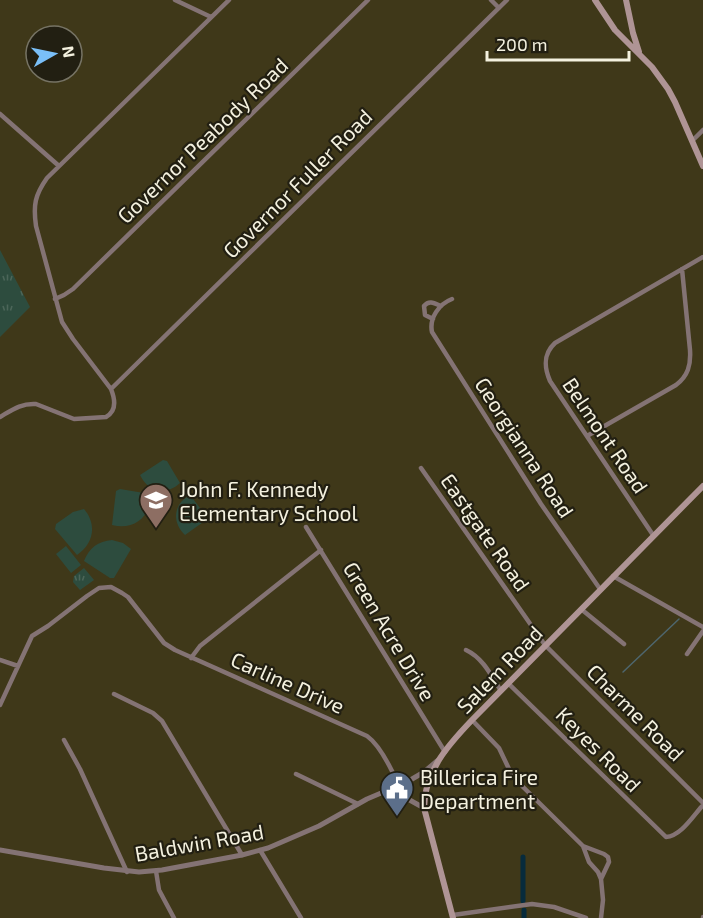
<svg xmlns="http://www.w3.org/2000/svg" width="703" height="918" viewBox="0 0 703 918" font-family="'Exo 2',sans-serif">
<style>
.grass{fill:#2d4c3e}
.park{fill:url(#park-tufts)}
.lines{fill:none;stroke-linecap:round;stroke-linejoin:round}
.stream{stroke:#4e666d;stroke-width:1.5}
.canal{stroke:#072b3c;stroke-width:5}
.minor{stroke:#847374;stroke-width:4.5}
.tertiary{stroke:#847374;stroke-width:5}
.secondary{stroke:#af9495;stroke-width:6}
.labels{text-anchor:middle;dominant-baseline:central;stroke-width:4.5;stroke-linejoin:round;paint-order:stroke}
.street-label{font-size:21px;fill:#f4f1df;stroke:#221f12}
.poi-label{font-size:21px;fill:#f4f1df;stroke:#221f12;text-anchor:start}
</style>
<defs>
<pattern id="park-tufts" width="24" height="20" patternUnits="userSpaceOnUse" patternTransform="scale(1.5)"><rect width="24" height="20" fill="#2d4c3e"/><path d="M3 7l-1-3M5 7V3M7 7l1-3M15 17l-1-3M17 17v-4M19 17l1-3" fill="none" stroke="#4c6659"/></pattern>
</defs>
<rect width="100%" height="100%" fill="#3f3819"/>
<path class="grass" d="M 163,460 L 167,461 L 180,483 C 166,496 148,492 140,475 Z
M 120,489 L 150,494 C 152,516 134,531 112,525 L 116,491 Z
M 190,495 L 207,517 L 206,520 L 185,535 C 171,522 174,503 190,495 Z
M 84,509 C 97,524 94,544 77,555 L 55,529 L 56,524 L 73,512 Z
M 112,540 L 123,543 L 131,549 L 114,578 L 110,578 L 84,561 C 89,548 98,541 112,540 Z
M 66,546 L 81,565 L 71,573 L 56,554 Z"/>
<path class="park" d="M 0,250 L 30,307 L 0,337 Z
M 84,568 L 94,580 L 80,590 L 73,582 L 74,576 Z"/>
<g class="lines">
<path class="stream" d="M 623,672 L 679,619"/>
<path class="canal" d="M 523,857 L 523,901
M 524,910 L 524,918"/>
<path class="minor" d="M 175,0 L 211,17
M 491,0 L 499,8
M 0,114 L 59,166
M 692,141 L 703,130
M 55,299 L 64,295 L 73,289 L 368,0
M 452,299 C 439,304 429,318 432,332 L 541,504 L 600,589
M 433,319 L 425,315 L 424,306 C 429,300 434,303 441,306
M 111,389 L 507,0
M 0,417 C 12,410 21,403 36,404 L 74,419 L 106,417 C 117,411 115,399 111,389 L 73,339 L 62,322 L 36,226 C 33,205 35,195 47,178 L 229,0
M 587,436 L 676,385 C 688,376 691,365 690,350 L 682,269
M 421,468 L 545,645 L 703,803
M 306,527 L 445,752
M 653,535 L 550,381 C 544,367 543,354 555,343 L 703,257
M 613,576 L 703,627
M 581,609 L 624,644
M 466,650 C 483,658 491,675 501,691
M 687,654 L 703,631
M 191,658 L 200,646 L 321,550
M 0,660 L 18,666
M 508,683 L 666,837 C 681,836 693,816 703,805
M 114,694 L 153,713 L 162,721 L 242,855
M 0,705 L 32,636 L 48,626 L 87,596 L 99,588 L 111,587 L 122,593 L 128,597 L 164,643 L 175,650 L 367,736 C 381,746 392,770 399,786
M 472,720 L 499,748 L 509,769 L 519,783 L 583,846
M 64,740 L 80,769 L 127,872
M 296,774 L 358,804
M 583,846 L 604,854 L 608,857 L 609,862 L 601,879 L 598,872 L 589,862 Z
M 260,850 L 301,918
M 156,871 L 159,890 L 174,918
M 453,915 L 532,904 L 554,907 L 586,918
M 601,918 L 603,900 L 601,879
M 703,918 L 703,917"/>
<path class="tertiary" d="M 393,789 L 397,793 L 424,808
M 0,850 L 104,868 L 139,872 L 162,870 L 242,855 L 268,848 L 319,826 L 367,799 L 407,782 L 424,772 L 437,761"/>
<path class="secondary" d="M 595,0 L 615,30 L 652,67 L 668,89 L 675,102 L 703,166
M 626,0 L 633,33 L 639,52
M 453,918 L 424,808 C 424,772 448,745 472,720 L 703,486"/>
</g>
<defs>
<symbol id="school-pin" viewBox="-11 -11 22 30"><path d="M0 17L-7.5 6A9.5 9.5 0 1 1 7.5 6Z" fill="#8d6e63" stroke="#221f12"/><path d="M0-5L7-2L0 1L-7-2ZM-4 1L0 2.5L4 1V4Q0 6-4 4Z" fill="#fff"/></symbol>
<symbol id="civic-pin" viewBox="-11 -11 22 30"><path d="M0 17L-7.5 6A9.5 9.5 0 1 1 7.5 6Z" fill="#5c6f8a" stroke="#221f12"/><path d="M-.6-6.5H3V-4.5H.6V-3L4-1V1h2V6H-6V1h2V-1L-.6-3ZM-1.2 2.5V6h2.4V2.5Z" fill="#fff"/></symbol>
</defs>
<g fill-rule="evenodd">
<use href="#school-pin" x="137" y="481" width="38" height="52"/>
<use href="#civic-pin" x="378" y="769" width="38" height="52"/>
</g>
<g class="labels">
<g class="street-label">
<text transform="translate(202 140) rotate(-44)">Governor Peabody Road</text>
<text transform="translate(297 183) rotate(-45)">Governor Fuller Road</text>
<text transform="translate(606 435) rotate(56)">Belmont Road</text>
<text transform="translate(525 447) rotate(57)">Georgianna Road</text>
<text transform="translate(486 532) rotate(55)">Eastgate Road</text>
<text transform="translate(390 631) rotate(59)">Green Acre Drive</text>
<text transform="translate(499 669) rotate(-46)">Salem Road</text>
<text transform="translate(288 682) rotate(24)">Carline Drive</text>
<text transform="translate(636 712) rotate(45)">Charme Road</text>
<text transform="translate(599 749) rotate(45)">Keyes Road</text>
<text transform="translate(199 842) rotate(-10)">Baldwin Road</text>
</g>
<g class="poi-label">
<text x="179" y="488">John F. Kennedy<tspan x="179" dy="24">Elementary School</tspan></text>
<text x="420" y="776">Billerica Fire<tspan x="420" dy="24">Department</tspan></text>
</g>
</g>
<g transform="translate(54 54) rotate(81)"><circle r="28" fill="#221f12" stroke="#767364" stroke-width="1.5"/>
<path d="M0-4.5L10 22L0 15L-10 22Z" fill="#7abff8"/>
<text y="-9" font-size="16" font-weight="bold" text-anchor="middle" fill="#f4f1df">N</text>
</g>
<path d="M487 51v9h142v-9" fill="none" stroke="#f4f1df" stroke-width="3"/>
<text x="496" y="51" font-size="18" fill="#f4f1df" stroke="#221f12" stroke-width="4.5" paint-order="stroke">200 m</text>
</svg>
